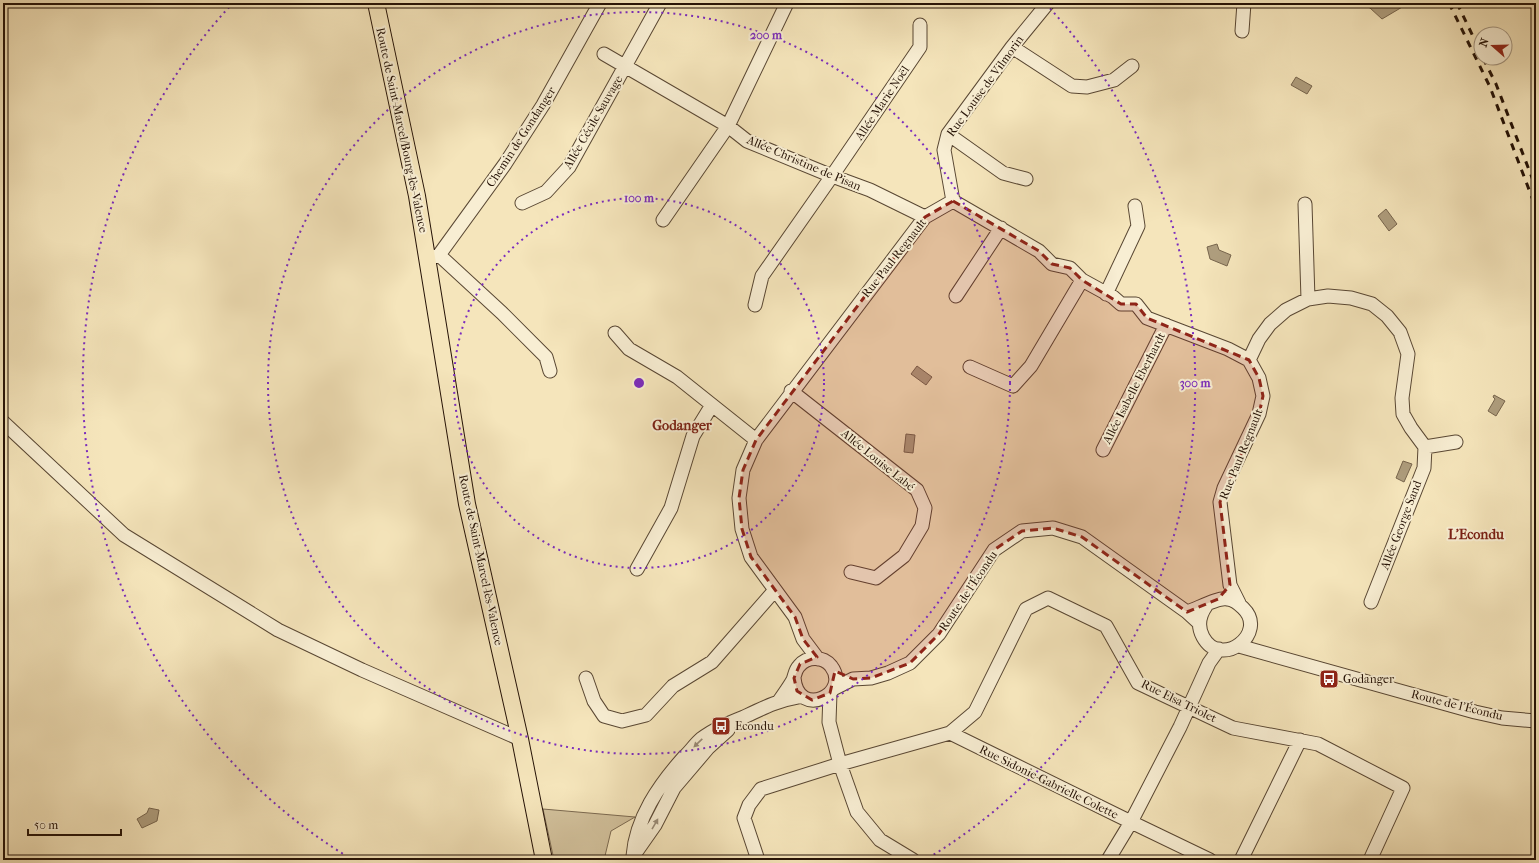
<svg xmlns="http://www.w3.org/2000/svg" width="1539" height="863" viewBox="0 0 1539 863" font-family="'IM FELL French Canon',serif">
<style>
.green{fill:#d2c19c;stroke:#7c6a51}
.water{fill:#ae9d7d;stroke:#77654d}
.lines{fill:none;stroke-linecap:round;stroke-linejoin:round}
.minor-casing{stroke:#594733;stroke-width:15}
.major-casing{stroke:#251206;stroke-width:18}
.minor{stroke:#f8eed3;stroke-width:13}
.major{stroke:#f5e5bb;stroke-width:16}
.rail{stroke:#251206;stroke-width:3;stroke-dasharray:7 7;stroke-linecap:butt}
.oneway{fill:#998b77}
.marked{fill:#8f2418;fill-opacity:0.2;stroke:#8f2418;stroke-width:3;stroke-dasharray:8 5;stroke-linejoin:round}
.ring{fill:none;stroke:#7b2cbf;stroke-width:2;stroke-dasharray:2 4}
.labels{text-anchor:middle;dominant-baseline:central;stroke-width:4;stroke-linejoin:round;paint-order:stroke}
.street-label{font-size:12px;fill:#251206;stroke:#f8eed3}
.poi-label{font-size:12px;fill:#251206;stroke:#f8eed3;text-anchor:start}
.quarter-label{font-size:14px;font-weight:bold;fill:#7a1f14;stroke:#f8eed3}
.centre{fill:#7b2cbf;stroke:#f8eed3;stroke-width:2}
.ring-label{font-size:12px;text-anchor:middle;font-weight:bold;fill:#7b2cbf;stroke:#f8eed3;stroke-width:4;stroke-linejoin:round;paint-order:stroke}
</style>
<rect width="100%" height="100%" fill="#f5e5bb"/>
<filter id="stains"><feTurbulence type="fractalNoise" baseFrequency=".005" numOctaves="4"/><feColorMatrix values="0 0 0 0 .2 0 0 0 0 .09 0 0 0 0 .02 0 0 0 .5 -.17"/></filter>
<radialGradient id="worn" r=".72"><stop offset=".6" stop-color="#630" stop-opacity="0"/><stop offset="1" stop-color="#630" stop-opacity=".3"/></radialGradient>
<path class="green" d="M 543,809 L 635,817 L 611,831 L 604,860 L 554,860 Z"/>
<path class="water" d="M 1360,3 L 1409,3 L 1382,19 L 1370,8 Z
M 1296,77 L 1312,86 L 1307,94 L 1291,85 Z
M 1386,209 L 1397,224 L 1389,231 L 1378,216 Z
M 1217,244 L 1219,250 L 1231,255 L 1227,266 L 1210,259 L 1207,247 Z
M 917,366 L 932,377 L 926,385 L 911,374 Z
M 1494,395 L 1505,401 L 1496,416 L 1488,411 L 1495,399 L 1493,397 Z
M 906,434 L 915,435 L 913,453 L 904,452 Z
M 1403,461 L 1412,464 L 1404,482 L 1396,478 Z
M 149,808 L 159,810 L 157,821 L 142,828 L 137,819 L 147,813 Z"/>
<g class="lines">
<defs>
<path id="minor" d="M 1242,31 L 1244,3
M 1012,47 L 1072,86 L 1087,87 L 1114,80 L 1132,66
M 604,54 L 728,126 L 747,141 L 832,176 L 870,190 L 925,217
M 948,134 L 1003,173 L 1026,179
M 953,201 L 1039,251 L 1052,264 L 1070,268 L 1082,280 L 1113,297 L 1121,304 L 1136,304 L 1147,318 L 1228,349 L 1249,360 L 1259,378 L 1263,396 L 1259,414 L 1224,488 L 1220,502 L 1230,585 L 1239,603
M 953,201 L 944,150 L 948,134 L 1012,47 L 1048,3
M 522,203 L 546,192 L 569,167 L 660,3
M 1305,204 L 1308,299
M 663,220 L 728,126 L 787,3
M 439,255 L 502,313 L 546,357 L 550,371
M 427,258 L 439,255 L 505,164 L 543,105 L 600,3
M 1106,294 L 1138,226 L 1135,206
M 956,296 L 1001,228
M 755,305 L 762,276 L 832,176 L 920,47 L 920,25
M 615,333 L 629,349 L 677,377 L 756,440
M 1249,360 L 1259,339 L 1270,324 L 1286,310 L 1308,299 L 1328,296 L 1351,298 L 1372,304 L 1387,316 L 1400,332 L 1408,354 L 1402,398 L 1403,414 L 1411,428 L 1425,447 L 1424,468 L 1371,602
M 970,367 L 1013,386 L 1031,366 L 1082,280
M 791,391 L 917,490 L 925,508 L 922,526 L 904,556 L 876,578 L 851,572
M 3,422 L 124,535 L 278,630 L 362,670 L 520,739
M 1425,447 L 1456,442
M 1103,450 L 1166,325
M 637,569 L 671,508 L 693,436 L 712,405
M 1187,612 C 1197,609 1218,597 1227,599 C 1233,599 1239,604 1243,608 C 1269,633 1221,670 1203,637 C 1197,626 1199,616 1206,606
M 1239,646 L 1475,712 L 1502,718 L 1536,721
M 818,659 L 803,639 L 795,617 L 751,557 L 742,529 L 739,498 L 743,470 L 756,440 L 925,217 L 953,201
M 586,678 L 594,701 L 604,716 L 622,721 L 646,715 L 673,686 L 712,662 L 775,590
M 833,689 L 853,679 L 871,678 L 888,673 L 910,663 L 939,634 L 994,550 L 1022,531 L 1053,528 L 1082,537 L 1187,612 L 1199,623
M 830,693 L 829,722 L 840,764 L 950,733 L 1131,822 L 1180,727 L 1209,663 L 1219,649
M 779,701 C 784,694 789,687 793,680 C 795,675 795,670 799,666 C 807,656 823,656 831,666 C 852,694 798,720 794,678
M 950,733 L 975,712 L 1026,609 L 1048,598 L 1106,626 L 1138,683 L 1233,728 L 1318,744 L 1403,788 L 1370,860
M 634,855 L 655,825 L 674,788 L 708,748 L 728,730
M 633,856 C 636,818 659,785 684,757 C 690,752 695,744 701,739 C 714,729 729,723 744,717 C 765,707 779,700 802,696
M 758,860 L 744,818 L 749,805 L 761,789 L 840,764 L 857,812 L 880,840 L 913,860
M 1108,860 L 1131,822 L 1210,860
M 1241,860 L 1300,740"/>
<path id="major" d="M 376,3 L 417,196 L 467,504 L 520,739 L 544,860"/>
</defs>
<use href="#minor" class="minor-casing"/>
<use href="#major" class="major-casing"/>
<use href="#minor" class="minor"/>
<use href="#major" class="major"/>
<path class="rail" d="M 1449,3 L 1490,87 L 1536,208
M 1457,3 L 1481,53
M 1483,58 L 1496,84 L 1536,188"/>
</g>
<defs><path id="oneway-solid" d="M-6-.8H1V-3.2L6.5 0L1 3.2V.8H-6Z"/></defs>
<g class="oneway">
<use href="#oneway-solid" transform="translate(698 743) rotate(136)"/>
<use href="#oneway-solid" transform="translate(655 824) rotate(-60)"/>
</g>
<path class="marked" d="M 953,201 L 1039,251 L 1052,264 L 1070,268 L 1082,280 L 1121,304 L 1136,304 L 1147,318 L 1249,360 L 1259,378 L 1263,396 L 1259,414 L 1220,502 L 1230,585 L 1218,599 L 1187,612 L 1082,537 L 1053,528 L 1022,531 L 994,550 L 939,634 L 910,663 L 871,678 L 853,679 L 835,671 L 830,693 L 812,700 L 797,691 L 794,678 L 800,664 L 817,657 L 803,639 L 795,617 L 751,557 L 742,529 L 739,498 L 743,470 L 756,440 L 925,217 Z"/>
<g class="ring">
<circle cx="639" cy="383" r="185"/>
<circle cx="639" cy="383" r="371"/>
<path d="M353 860A556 556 0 0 1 232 4M1046 4A556 556 0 0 1 925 860"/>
</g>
<defs>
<symbol id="bus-square" viewBox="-11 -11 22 22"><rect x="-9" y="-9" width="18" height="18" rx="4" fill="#8f2418" stroke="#f8eed3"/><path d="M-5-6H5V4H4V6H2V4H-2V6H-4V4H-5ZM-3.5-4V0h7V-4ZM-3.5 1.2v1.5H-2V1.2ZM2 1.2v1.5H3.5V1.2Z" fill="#fff"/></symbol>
</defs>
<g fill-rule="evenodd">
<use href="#bus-square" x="1318" y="668" width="22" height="22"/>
<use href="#bus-square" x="710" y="715" width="22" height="22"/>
</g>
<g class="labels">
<g class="street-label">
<text transform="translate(985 86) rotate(-54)">Rue Louise de Vilmorin</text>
<text transform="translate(882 103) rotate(-56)">Allée Marie Noël</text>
<text transform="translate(593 122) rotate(-60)">Allée Cécile Sauvage</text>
<text transform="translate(402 130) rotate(78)">Route de Saint-Marcel/Bourg-lès-Valence</text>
<text transform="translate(521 137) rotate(-57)">Chemin de Gondanger</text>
<text transform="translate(804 163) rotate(23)">Allée Christine de Pisan</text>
<text transform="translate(894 258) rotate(-52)">Rue Paul Regnault</text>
<text transform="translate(1134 388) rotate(-63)">Allée Isabelle Eberhardt</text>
<text transform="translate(1241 454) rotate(-68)">Rue Paul Regnault</text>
<text transform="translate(878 460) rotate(39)">Allée Louise Labé</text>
<text transform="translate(1401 525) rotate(-69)">Allée George Sand</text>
<text transform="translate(481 560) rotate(78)">Route de Saint-Marcel-lès-Valence</text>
<text transform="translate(968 591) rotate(-56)">Route de l'Écondu</text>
<text transform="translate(1179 701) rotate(26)">Rue Elsa Triolet</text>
<text transform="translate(1457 705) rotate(14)">Route de l'Écondu</text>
<text transform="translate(1049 782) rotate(26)">Rue Sidonie-Gabrielle Colette</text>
</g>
<g class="poi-label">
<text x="1343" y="679">Godanger</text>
<text x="735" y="726">Econdu</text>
</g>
<g class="quarter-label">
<text x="682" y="425">Godanger</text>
<text x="1476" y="534">L'Econdu</text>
</g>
</g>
<circle cx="639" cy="383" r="6" class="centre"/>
<g class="ring-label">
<text x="766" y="39">200 m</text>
<text x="639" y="202">100 m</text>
<text x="1195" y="387">300 m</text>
</g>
<rect width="1539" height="863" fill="none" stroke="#f5e5bb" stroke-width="16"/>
<rect x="4" y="4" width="1531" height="855" fill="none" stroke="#251206" stroke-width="2"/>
<rect x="8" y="8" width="1523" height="847" fill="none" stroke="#251206"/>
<g transform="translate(1493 46) rotate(290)"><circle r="19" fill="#f8eed3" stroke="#a49681"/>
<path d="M0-3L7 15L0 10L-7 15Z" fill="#8f2418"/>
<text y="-6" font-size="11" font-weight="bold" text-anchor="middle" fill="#251206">N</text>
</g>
<path d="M28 829v6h93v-6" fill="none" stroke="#251206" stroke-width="2"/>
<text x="34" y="829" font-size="12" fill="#251206" stroke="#f8eed3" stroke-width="3" paint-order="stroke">50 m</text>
<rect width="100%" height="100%" filter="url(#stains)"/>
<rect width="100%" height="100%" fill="url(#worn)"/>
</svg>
